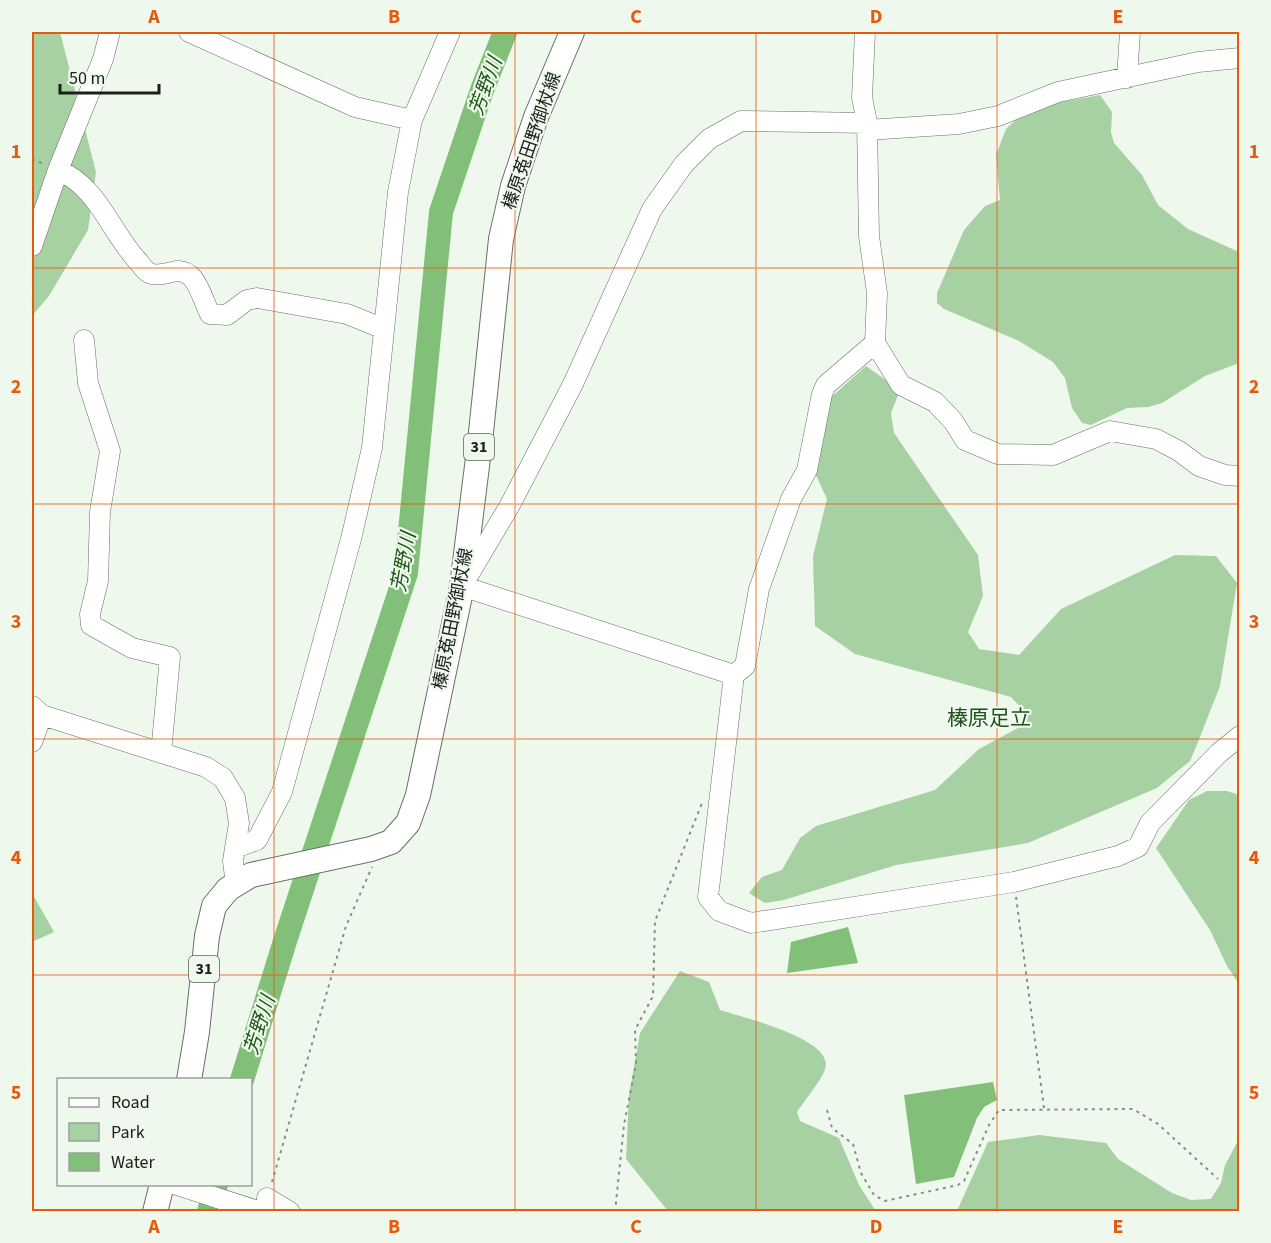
<svg xmlns="http://www.w3.org/2000/svg" width="1271" height="1243" viewBox="0 0 1271 1243" font-family="'Source Sans 3','Noto Sans JP',sans-serif">
<style>
.green{fill:#a7d1a2}
.water{fill:#82c07a}
.lines{fill:none;stroke-linecap:round;stroke-linejoin:round}
.river{stroke:#82c07a;stroke-width:24}
.minor-casing{stroke:#676f66;stroke-width:21}
.major-casing{stroke:#676f66;stroke-width:26}
.path{stroke:#878e87;stroke-width:2;stroke-dasharray:3 4.5;stroke-linecap:butt}
.minor{stroke:#fff;stroke-width:20}
.major{stroke:#fff;stroke-width:24}
.grid{fill:none;stroke:#e8590c;stroke-width:1.5;stroke-opacity:0.55}
.labels{text-anchor:middle;dominant-baseline:central;stroke-width:4.5;stroke-linejoin:round;paint-order:stroke}
.shield{fill:#eef8ed;stroke:#5b615b;stroke-width:1.5}
.shield-label{font-size:16px;font-weight:bold;fill:#1c201c}
.street-label{font-size:18px;fill:#1c201c;stroke:#eef8ed}
.water-label{font-size:20px;font-style:italic;fill:#1a5814;stroke:#eef8ed}
.quarter-label{font-size:21px;fill:#1f501a;stroke:#eef8ed}
.neatline{fill:none;stroke:#e8590c;stroke-width:2}
.grid-label{font-size:20px;text-anchor:middle;font-weight:bold;fill:#e8590c}
</style>
<rect width="100%" height="100%" fill="#eef8ed"/>
<path class="green" d="M 32,32 L 60,32 L 96,172 L 88,230 L 49,296 L 32,316 Z
M 1100,95 L 1112,112 L 1111,132 L 1114,143 L 1142,175 L 1158,205 L 1188,229 L 1239,252 L 1239,363 L 1205,376 L 1162,403 L 1148,407 L 1127,408 L 1091,425 L 1082,423 L 1072,408 L 1065,378 L 1053,362 L 1019,341 L 944,309 L 937,303 L 937,293 L 964,230 L 985,206 L 1000,200 L 996,155 L 1006,129 L 1028,108 Z
M 866,366 L 900,390 L 891,413 L 894,433 L 978,555 L 983,596 L 968,632 L 979,649 L 1019,655 L 1061,609 L 1175,555 L 1216,556 L 1237,583 L 1220,686 L 1198,742 L 1190,761 L 1157,788 L 1028,843 L 896,865 L 784,900 L 765,903 L 749,893 L 762,877 L 782,870 L 800,838 L 816,826 L 935,790 L 979,749 L 1018,728 L 1025,712 L 1011,697 L 855,654 L 815,626 L 813,556 L 827,499 L 813,469 L 829,399 Z
M 1207,791 L 1227,791 L 1239,795 L 1239,984 L 1227,966 L 1210,930 L 1156,848 L 1189,800 Z
M 32,893 L 54,932 L 32,942 Z
M 680,971 L 709,982 L 720,1010 C 741,1017 836,1039 825,1069 C 822,1080 804,1101 797,1112 L 800,1121 L 839,1138 L 859,1185 L 875,1210 L 878,1211 L 668,1211 L 626,1159 L 629,1095 L 640,1033 Z
M 1039,1135 L 1106,1143 L 1118,1159 L 1172,1193 L 1191,1200 L 1211,1199 L 1221,1183 L 1225,1165 L 1239,1139 L 1239,1211 L 957,1211 L 988,1142 Z"/>
<path class="water" d="M 848,927 L 858,963 L 787,973 L 791,942 Z
M 993,1082 L 997,1100 L 984,1107 L 977,1118 L 954,1177 L 916,1184 L 904,1095 Z"/>
<g class="lines">
<path class="river" d="M 242,1080 L 285,941 L 406,573 L 441,212 L 482,90 L 505,32
M 209,1212 L 216,1184"/>
<defs>
<path id="minor" d="M 189,32 L 355,107 L 412,120
M 865,32 L 862,97 L 867,123 L 869,236 L 877,293 L 875,343 L 901,385 L 935,402 L 953,421 L 965,440 L 998,454 L 1053,455 L 1110,431 L 1156,439 L 1179,451 L 1199,466 L 1225,475 L 1240,476
M 1127,78 L 1130,32
M 867,130 L 959,124 L 998,116 L 1058,92 L 1198,62 L 1240,58
M 58,170 C 97,186 110,230 136,259 C 140,263 144,270 149,273 C 156,276 164,274 172,272 C 196,265 201,297 210,314 L 227,315 L 247,300 L 257,298 L 347,314 L 384,329
M 32,246 L 58,170 L 103,59 L 110,32
M 84,340 L 88,383 L 110,451 L 100,512 L 98,581 L 90,614 L 91,625 L 132,648 L 170,657 L 161,753
M 875,343 L 826,385 L 822,394 L 807,470 L 791,499 L 759,589 L 745,666 L 734,675 L 708,897 L 719,911 L 751,923 L 1014,882 L 1118,856 L 1138,847 L 1150,823 L 1219,753 L 1240,736
M 734,675 L 462,586 L 510,505 L 573,384 L 652,209 L 684,164 L 709,139 L 741,121 L 867,123
M 32,706 L 42,715 L 206,767 L 223,778 L 235,798 L 239,823 L 233,861 L 236,885
M 32,742 L 42,715
M 235,848 L 257,840 L 282,792 L 351,539 L 372,448 L 398,192 L 412,120 L 450,32
M 174,1184 L 261,1212
M 267,1198 L 290,1212"/>
<path id="major" d="M 189,1080 L 197,1032 L 207,936 L 214,906 L 228,889 L 251,875 L 371,849 L 391,842 L 408,823 L 418,795 L 462,586 L 480,442 L 501,239 L 513,186 L 536,117 L 572,32
M 155,1212 L 162,1184"/>
</defs>
<use href="#minor" class="minor-casing"/>
<use href="#major" class="major-casing"/>
<path class="path" d="M 32,159 L 44,164
M 1016,897 L 1044,1108
M 827,1110 L 832,1128 L 853,1144 L 861,1173 L 874,1195 L 885,1201 L 958,1185 L 964,1181 L 989,1125 L 999,1110 L 1133,1109 L 1158,1124 L 1218,1179
M 272,1182 L 346,926 L 372,867
M 615,1212 L 624,1125 L 636,1064 L 635,1030 L 653,996 L 655,921 L 702,803"/>
<use href="#minor" class="minor"/>
<use href="#major" class="major"/>
</g>
<path class="grid" d="M 274,32 L 274,1212M 515,32 L 515,1212M 756,32 L 756,1212M 997,32 L 997,1212M 32,268 L 1240,268M 32,504 L 1240,504M 32,739 L 1240,739M 32,975 L 1240,975"/>
<g class="labels">
<g class="shield">
<rect x="464" y="434" width="30" height="26" rx="4.5"/>
<rect x="189" y="956" width="30" height="26" rx="4.5"/>
</g>
<g class="shield-label">
<text x="479" y="447">31</text>
<text x="204" y="969">31</text>
</g>
<g class="street-label">
<text transform="translate(532 141) rotate(-71)">榛原菟田野御杖線</text>
<text transform="translate(453 619) rotate(-79)">榛原菟田野御杖線</text>
</g>
<g class="water-label">
<text transform="translate(486 86) rotate(-70)">芳野川</text>
<text transform="translate(404 562) rotate(-80)">芳野川</text>
<text transform="translate(260 1025) rotate(-72)">芳野川</text>
</g>
<g class="quarter-label">
<text x="989" y="718">榛原足立</text>
</g>
</g>
<rect width="1271" height="1243" fill="none" stroke="#eef8ed" stroke-width="66"/>
<rect x="57" y="1078" width="195" height="108" fill="#eef8ed" stroke="#9aa299" stroke-width="1.5"/>
<rect x="69" y="1098" width="30" height="9" fill="#ffffff" stroke="#9aa299" stroke-width="1.5"/>
<text x="111" y="1108" font-size="18" fill="#1c201c">Road</text>
<rect x="69" y="1123" width="30" height="18" fill="#a7d1a2" stroke="#9aa299" stroke-width="1.5"/>
<text x="111" y="1138" font-size="18" fill="#1c201c">Park</text>
<rect x="69" y="1153" width="30" height="18" fill="#82c07a" stroke="#9aa299" stroke-width="1.5"/>
<text x="111" y="1168" font-size="18" fill="#1c201c">Water</text>
<path d="M60 84v9h99v-9" fill="none" stroke="#1c201c" stroke-width="3"/>
<text x="69" y="84" font-size="18" fill="#1c201c" stroke="#eef8ed" stroke-width="4.5" paint-order="stroke">50 m</text>
<rect x="33" y="33" width="1205" height="1177" class="neatline"/>
<g class="grid-label">
<text x="154" y="23">A</text>
<text x="394" y="23">B</text>
<text x="636" y="23">C</text>
<text x="876" y="23">D</text>
<text x="1118" y="23">E</text>
<text x="16" y="158">1</text>
<text x="1254" y="158">1</text>
<text x="16" y="393">2</text>
<text x="1254" y="393">2</text>
<text x="16" y="628">3</text>
<text x="1254" y="628">3</text>
<text x="16" y="864">4</text>
<text x="1254" y="864">4</text>
<text x="16" y="1099">5</text>
<text x="1254" y="1099">5</text>
<text x="154" y="1233">A</text>
<text x="394" y="1233">B</text>
<text x="636" y="1233">C</text>
<text x="876" y="1233">D</text>
<text x="1118" y="1233">E</text>
</g>
</svg>
